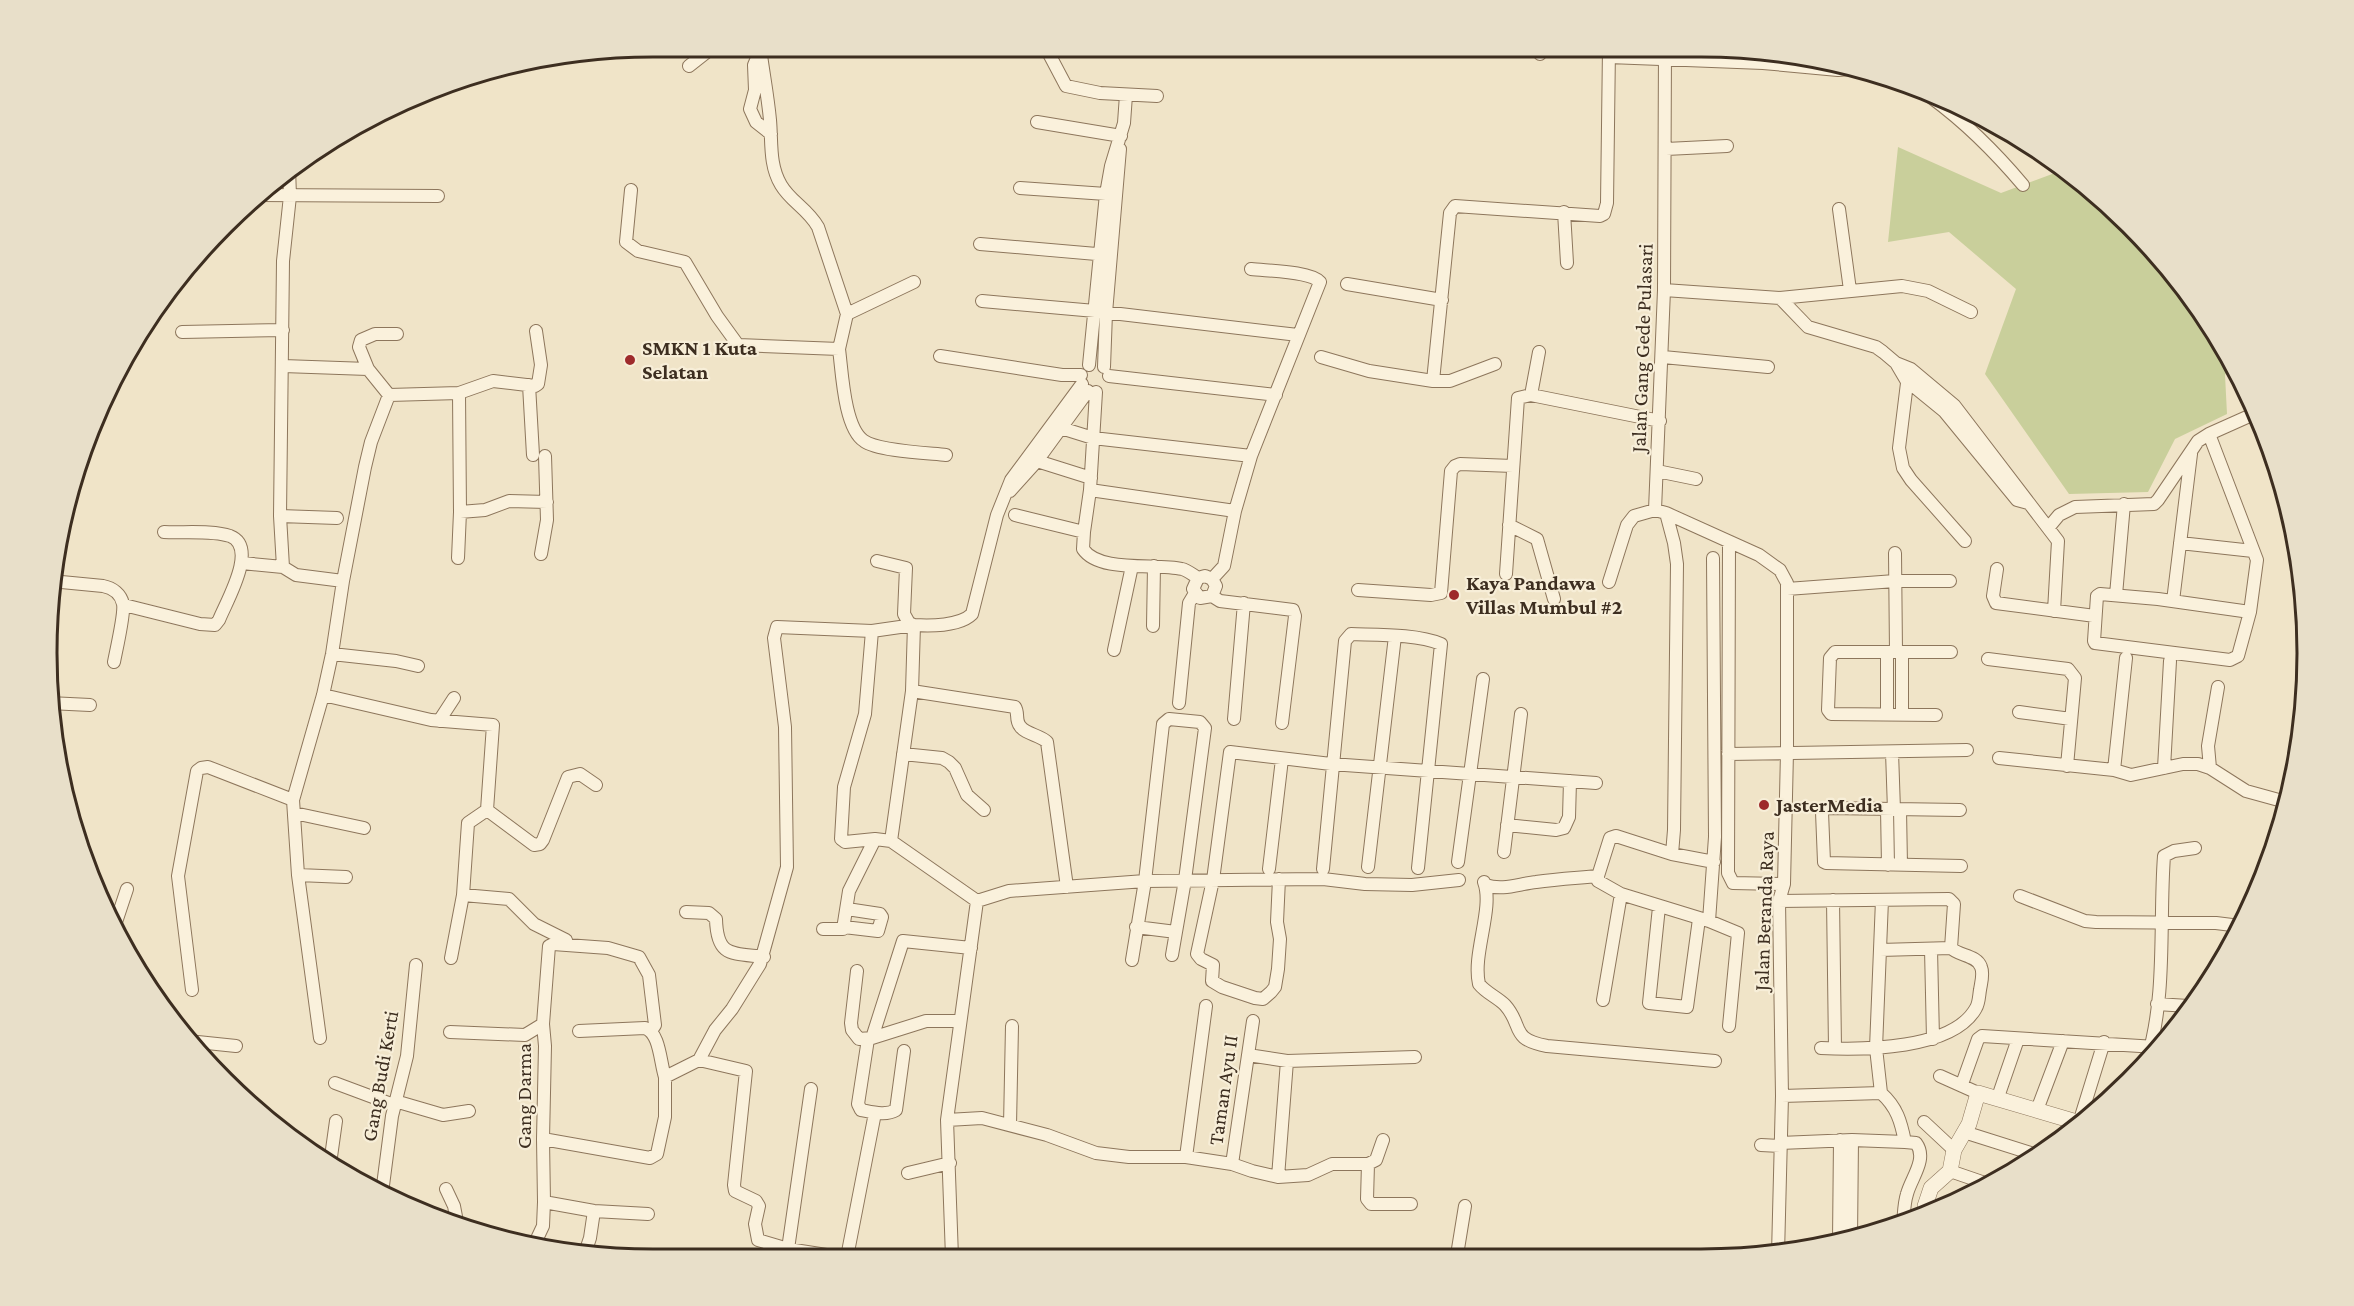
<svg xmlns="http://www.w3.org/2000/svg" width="2354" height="1306" viewBox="0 0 2354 1306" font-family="'Crimson Pro',serif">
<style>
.green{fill:#c9cf9b}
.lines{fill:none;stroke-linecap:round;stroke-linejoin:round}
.minor-casing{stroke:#8d765c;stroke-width:14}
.tertiary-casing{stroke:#8d765c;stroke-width:16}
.minor{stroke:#faf1dc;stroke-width:12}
.tertiary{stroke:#faf1dc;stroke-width:15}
.poi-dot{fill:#9e2a2b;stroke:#f7eed8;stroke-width:2}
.labels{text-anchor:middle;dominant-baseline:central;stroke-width:4.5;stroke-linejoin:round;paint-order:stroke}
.poi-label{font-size:21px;font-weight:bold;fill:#3d2e20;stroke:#f7eed8;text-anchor:start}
.street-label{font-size:21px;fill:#3d2e20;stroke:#f7eed8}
.rim{fill:none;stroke:#3d2e20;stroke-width:3}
</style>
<rect width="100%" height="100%" fill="#f0e4c8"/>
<path class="green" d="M 1898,147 L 2001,193 L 2063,170 L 2101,197 L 2182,284 L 2232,363 L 2225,375 L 2227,414 L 2175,439 L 2148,492 L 2069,494 L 1985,374 L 2016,289 L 1949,232 L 1888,242 Z"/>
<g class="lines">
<defs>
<path id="minor" d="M 1540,48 L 1540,54
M 1665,48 L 1664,290 L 1655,510 L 1666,513 L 1759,555 L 1780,570 L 1787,583 L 1787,752 L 1784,884 L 1779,901 L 1782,1096 L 1778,1254
M 1047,50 L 1066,86 L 1100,93 L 1157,96
M 762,51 L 761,55 C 764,77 768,98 770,120 C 772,142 769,165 781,185 C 791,202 807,208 818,227 L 847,314
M 761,55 L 757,58 L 754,65 L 755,90 L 750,109 L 756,122 L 771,134
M 1609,57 L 1763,63 L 1838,70 L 1861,68
M 689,66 L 708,51
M 1932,98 C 1966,123 1996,153 2023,185
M 1037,122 L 1121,136
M 1666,149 L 1727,146
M 1020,188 L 1106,194
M 631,190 L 626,242 L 638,251 L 685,262 L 717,316 L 738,345 L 839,349 C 842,371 844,428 864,441 C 878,451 927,453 946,455
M 257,195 L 438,196
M 1839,209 L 1850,290
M 1564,212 L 1567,263
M 980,244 L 1108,255
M 1347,284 L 1442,300
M 1664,290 L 1780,298 L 1808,327 L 1876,347 L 1883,352 L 1896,363 L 1906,380 L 1944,411 L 2017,500 L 2028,503
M 1780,298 L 1902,286 L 1928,291 L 1971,312
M 982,301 L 1095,311 L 1298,335
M 182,332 L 283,330
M 839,349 L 847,314 L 914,282
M 940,356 L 1062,375 L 1081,375
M 1321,357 L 1369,371 L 1433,381 L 1450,381 L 1495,364
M 1663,357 L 1768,367
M 1896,363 L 1911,369 L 1954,405 L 2058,541 L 2054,611
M 1089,365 L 1106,194 L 1111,166 L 1124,123 L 1126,95
M 283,366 L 368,369 L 389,395 L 371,442 L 365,467 L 343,581 L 296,575 L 283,567 L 280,516 L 283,261 L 290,196 L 289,168
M 1104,367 L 1106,313 L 1120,149
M 368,369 L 359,347 L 361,340 L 375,334 L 397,334
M 1908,375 L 1899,448 L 1903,468 L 1911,480 L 1965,541
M 1109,376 L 1276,395
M 1433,381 L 1450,213 L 1455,206 L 1600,216 L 1604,214 L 1607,203 L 1609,48
M 529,385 L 533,455
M 389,395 L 459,393 L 493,381 L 535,386 L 538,384 L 541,365 L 536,331
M 1531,395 L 1539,352
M 1061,428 L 1093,438 L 1251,456
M 2209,434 L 2257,560 L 2250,612 L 2238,656 L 2230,660 L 2095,643 L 2094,641 L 2097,596 L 2100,594 L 2158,599 L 2250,612
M 1037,461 L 1091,478
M 1657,471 L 1696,479
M 1090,490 L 1235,511
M 1010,491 L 1037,461 L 1088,391
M 460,512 L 485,510 L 509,501 L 547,502
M 1666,513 L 1674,543 L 1677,564 L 1674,830 L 1672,854 L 1616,836 L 1610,838 L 1598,876 L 1598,881 L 1621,894 L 1709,921
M 1015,515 L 1084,532 L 1090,490 L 1096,392
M 280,516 L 337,518
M 1509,525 L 1537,539 L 1554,599
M 2049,527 L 2059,515 L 2075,507 L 2154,504 L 2158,500 L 2198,441 L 2209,434 L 2256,413
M 1084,532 L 1083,549 C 1099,573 1156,563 1182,569 C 1187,570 1193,575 1198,578
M 1729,542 L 1728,873 L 1733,883 L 1784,884
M 2180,543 L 2253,551
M 1895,553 L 1896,652
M 541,554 L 547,520 L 545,456
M 458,558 L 460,512 L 459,393
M 1713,558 L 1715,837 L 1709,921 L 1738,933 L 1729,1026
M 877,561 L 906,568 L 904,614 L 909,623 L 914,625
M 242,563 L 283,567
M 1997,569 L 1993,596 L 1996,603 L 2095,616
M 1506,574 L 1518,398 L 1531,395 L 1660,421
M 1212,579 L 1224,566 L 1235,511 L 1251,456 L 1320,282 C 1310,271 1267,271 1251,269
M 51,581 L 103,586 C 113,588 121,594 123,604 C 125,613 116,651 114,662
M 1609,582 L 1627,525 L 1634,516 L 1655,510
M 1787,589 L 1895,581 L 1950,581
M 1358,590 L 1431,595 L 1441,593 L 1451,471 L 1455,466 L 1460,464 L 1513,466
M 2116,595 L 2124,504
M 1212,596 L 1216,586 L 1212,579 L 1205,576 L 1198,578 L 1193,589 L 1200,598 L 1212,596 L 1220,601 L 1293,610 L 1295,616 L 1282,723
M 51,597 L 53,581
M 2173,601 L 2191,454
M 124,605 L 200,624 L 215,625 L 219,620 C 226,602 259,547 230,536 C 213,530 183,533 164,532
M 914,625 L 872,631 L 865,714 L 844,787 L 841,839 L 845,842 L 875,839 L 891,841 L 977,901
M 1153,626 L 1154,566
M 1114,650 L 1132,566
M 1887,652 L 1887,715
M 1902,652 L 1902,715
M 332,654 L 396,661 L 418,666
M 1988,659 L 2068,669 L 2075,678 L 2067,766
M 912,691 L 1015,707 C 1019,713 1015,720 1020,726 C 1025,734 1040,735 1047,742 L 1067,887
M 323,695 L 431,720 L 493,725 L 487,810 L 534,845 L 540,844 L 543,840 L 568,777 L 580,774 L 596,785
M 49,703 L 90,705
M 1179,703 L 1189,603 L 1195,593
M 2019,712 L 2071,719
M 1936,715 L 1831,714 L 1828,710 L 1830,658 L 1835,652 L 1951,652
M 1234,719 L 1244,603
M 439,721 L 454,698
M 1892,752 L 1894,810
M 903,754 L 942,758 L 949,762 L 955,768 L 967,795 L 984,810
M 1728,754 L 1967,750
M 1999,758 L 2114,770 L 2131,775 L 2183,764 L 2198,764 L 2210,768 L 2246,791 L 2286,802
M 2164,768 L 2170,661
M 2210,768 L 2208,746 L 2218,687
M 2114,770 L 2126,658
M 1887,809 L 1888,865
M 1900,810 L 1901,865
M 1960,810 L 1828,808 L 1824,809 L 1822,812 L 1824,862 L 1826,863 L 1961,866
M 294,813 L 364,828
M 1507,825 L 1556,830 L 1564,828 L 1569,817 L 1570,781
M 891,841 L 912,691 L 914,625 C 930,626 960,626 972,614 L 997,515 L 1011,480 L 1082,384
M 1504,852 L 1521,714
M 1672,854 L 1714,862
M 1458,862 L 1483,679
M 1368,867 L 1395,636
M 1269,869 L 1282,759
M 1323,869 L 1345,641 L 1351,634 C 1378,635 1417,634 1441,644 L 1418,868
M 298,875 L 346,877
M 1279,879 L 1277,922 L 1280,939 L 1278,969 L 1275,987 L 1271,992 L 1263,999 L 1255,998 L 1222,987 L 1212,981 L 1213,965 L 1201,959 L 1197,954 L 1213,880 L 1230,752 L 1331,764 L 1596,783
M 1484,882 C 1494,908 1472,954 1479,984 C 1486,993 1497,997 1505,1005 C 1524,1026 1509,1039 1547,1046 L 1715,1061
M 1485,885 C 1503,891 1518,884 1536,882 C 1557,879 1577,878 1598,876
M 463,895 L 509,899 L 534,924 L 566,940 L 567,945
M 2020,896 L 2085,921 L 2096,922 L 2216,923 L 2240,926
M 1833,900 L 1835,1048
M 1779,901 L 1949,899 L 1954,904 L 1951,948 C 1959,956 1977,955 1981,967 C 1984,974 1981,983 1980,990 C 1979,996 1979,1003 1976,1008 C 1953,1050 1862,1050 1821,1048
M 1659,907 L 1649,1003 L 1687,1007 L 1699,919
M 686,912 L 709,913 L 716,919 C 717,957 731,953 764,957
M 844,927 L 878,931 L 882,917 L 880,914 L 847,909
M 1136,927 L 1176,932
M 114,928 L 127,889
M 823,929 L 843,929 L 849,891 L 875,839
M 1931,949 L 1933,1039
M 1880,950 L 1951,948
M 451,958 L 463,895 L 468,823 L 487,810
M 1132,960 L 1145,881 L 1163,724 L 1169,719 L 1200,722 L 1205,728 L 1185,880 L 1172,955
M 857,971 L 851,1023 L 852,1030 L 859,1039 L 872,1038 L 926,1021 L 960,1021
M 192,990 L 178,876 L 197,771 L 201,768 L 208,767 L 293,800
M 1603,1000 L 1621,894
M 2157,1004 L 2188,1006
M 579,1031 L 645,1028 C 660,1033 660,1062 665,1077
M 450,1032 L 525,1035 L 543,1024
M 320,1038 L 298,875 L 293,800 L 323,695 L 332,654 L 343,581
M 872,1038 L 903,941 L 971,948
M 868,1039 L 858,1104 L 861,1110 C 872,1112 886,1116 896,1110 L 904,1051
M 188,1041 L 236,1046
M 1248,1055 L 1287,1061 L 1415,1057
M 699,1060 L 746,1071 L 734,1185 L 735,1191 L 756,1201 L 759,1206 L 755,1224 L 758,1240 L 788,1249 L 839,1257
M 2147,1060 C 2167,995 2159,923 2164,856 L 2174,851 L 2195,848
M 1940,1076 L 1978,1093
M 335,1083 L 394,1105
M 1962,1084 L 1978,1039 L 1982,1036 L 2156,1047
M 1881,1093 L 1876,1048 L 1882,900
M 1782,1096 L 1881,1093 C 1897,1107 1901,1122 1905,1142 L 1916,1143 C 1928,1159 1911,1178 1907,1194 C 1904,1203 1904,1214 1903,1224
M 1998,1097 L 2018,1039
M 395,1101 L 443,1115 L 469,1111
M 2037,1110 L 2063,1041
M 947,1120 L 982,1118 L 1047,1135 L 1096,1153 L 1129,1157 L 1186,1157 L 1232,1164 L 1252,1171 L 1278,1177 L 1308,1175 L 1332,1164 L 1368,1164 L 1376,1160 L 1383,1140
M 1924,1122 L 1954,1150
M 2079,1123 L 2104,1042
M 1010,1125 L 1012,1026
M 1964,1132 L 2040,1156
M 543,1139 L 650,1158 L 657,1154 L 665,1117 L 665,1077 L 699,1060 L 715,1030 L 732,1009 L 760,964 L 787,867 L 785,727 L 774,638 L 777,627 L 872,631
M 1780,1143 L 1852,1140 L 1905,1142
M 1761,1145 L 1780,1146
M 1186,1157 L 1206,1006
M 330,1164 L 336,1121
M 1232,1164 L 1253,1021
M 1368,1164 L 1367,1199 L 1371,1204 L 1411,1204
M 1950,1171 L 1985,1183
M 908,1173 L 950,1163
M 1278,1177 L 1287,1061
M 446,1189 L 454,1206 L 458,1227
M 382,1193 L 392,1116 L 407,1056 L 416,965
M 544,1202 L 594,1211 L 648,1214
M 1851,1238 L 1852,1140
M 1839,1240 L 1840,1140
M 535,1243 L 543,1226 L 544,1202 L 543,1139 L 545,1046 L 543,1024 L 549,946 L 553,944 L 608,948 L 639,957 L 649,975 L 655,1025 L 651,1031
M 788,1249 L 811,1089
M 585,1253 L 590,1238 L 594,1211
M 1457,1255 L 1465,1206
M 847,1257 L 875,1113
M 952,1257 L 947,1120 L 977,901 L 1009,891 L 1145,881 L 1323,879 L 1365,884 L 1412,885 L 1459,880"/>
<path id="tertiary" d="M 1925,1213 L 1925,1206 L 1931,1188 L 1950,1171 L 1954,1150 L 1969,1124 L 1978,1093 L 2080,1123"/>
</defs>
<use href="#minor" class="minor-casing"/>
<use href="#tertiary" class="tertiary-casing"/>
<use href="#minor" class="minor"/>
<use href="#tertiary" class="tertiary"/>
</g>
<g class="poi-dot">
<circle cx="630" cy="360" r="6"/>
<circle cx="1454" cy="595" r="6"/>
<circle cx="1764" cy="805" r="6"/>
</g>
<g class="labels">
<g class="poi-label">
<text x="642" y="348">SMKN 1 Kuta<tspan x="642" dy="24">Selatan</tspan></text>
<text x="1466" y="583">Kaya Pandawa<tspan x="1466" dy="24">Villas Mumbul #2</tspan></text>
<text x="1776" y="805">JasterMedia</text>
</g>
<g class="street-label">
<text transform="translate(1642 348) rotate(-88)">Jalan Gang Gede Pulasari</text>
<text transform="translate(1764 911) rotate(-88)">Jalan Beranda Raya</text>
<text transform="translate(380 1076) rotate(-80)">Gang Budi Kerti</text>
<text transform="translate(1223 1090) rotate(-82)">Taman Ayu II</text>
<text transform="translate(524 1096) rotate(-90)">Gang Darma</text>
</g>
</g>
<path d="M0 0H2354V1306H0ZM653 57H1701A596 596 0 0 1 2297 653V653A596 596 0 0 1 1701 1249H653A596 596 0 0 1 57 653V653A596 596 0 0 1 653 57Z" fill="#e8dfc9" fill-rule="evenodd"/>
<path class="rim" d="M653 57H1701A596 596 0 0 1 2297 653V653A596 596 0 0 1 1701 1249H653A596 596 0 0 1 57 653V653A596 596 0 0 1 653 57Z"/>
</svg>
